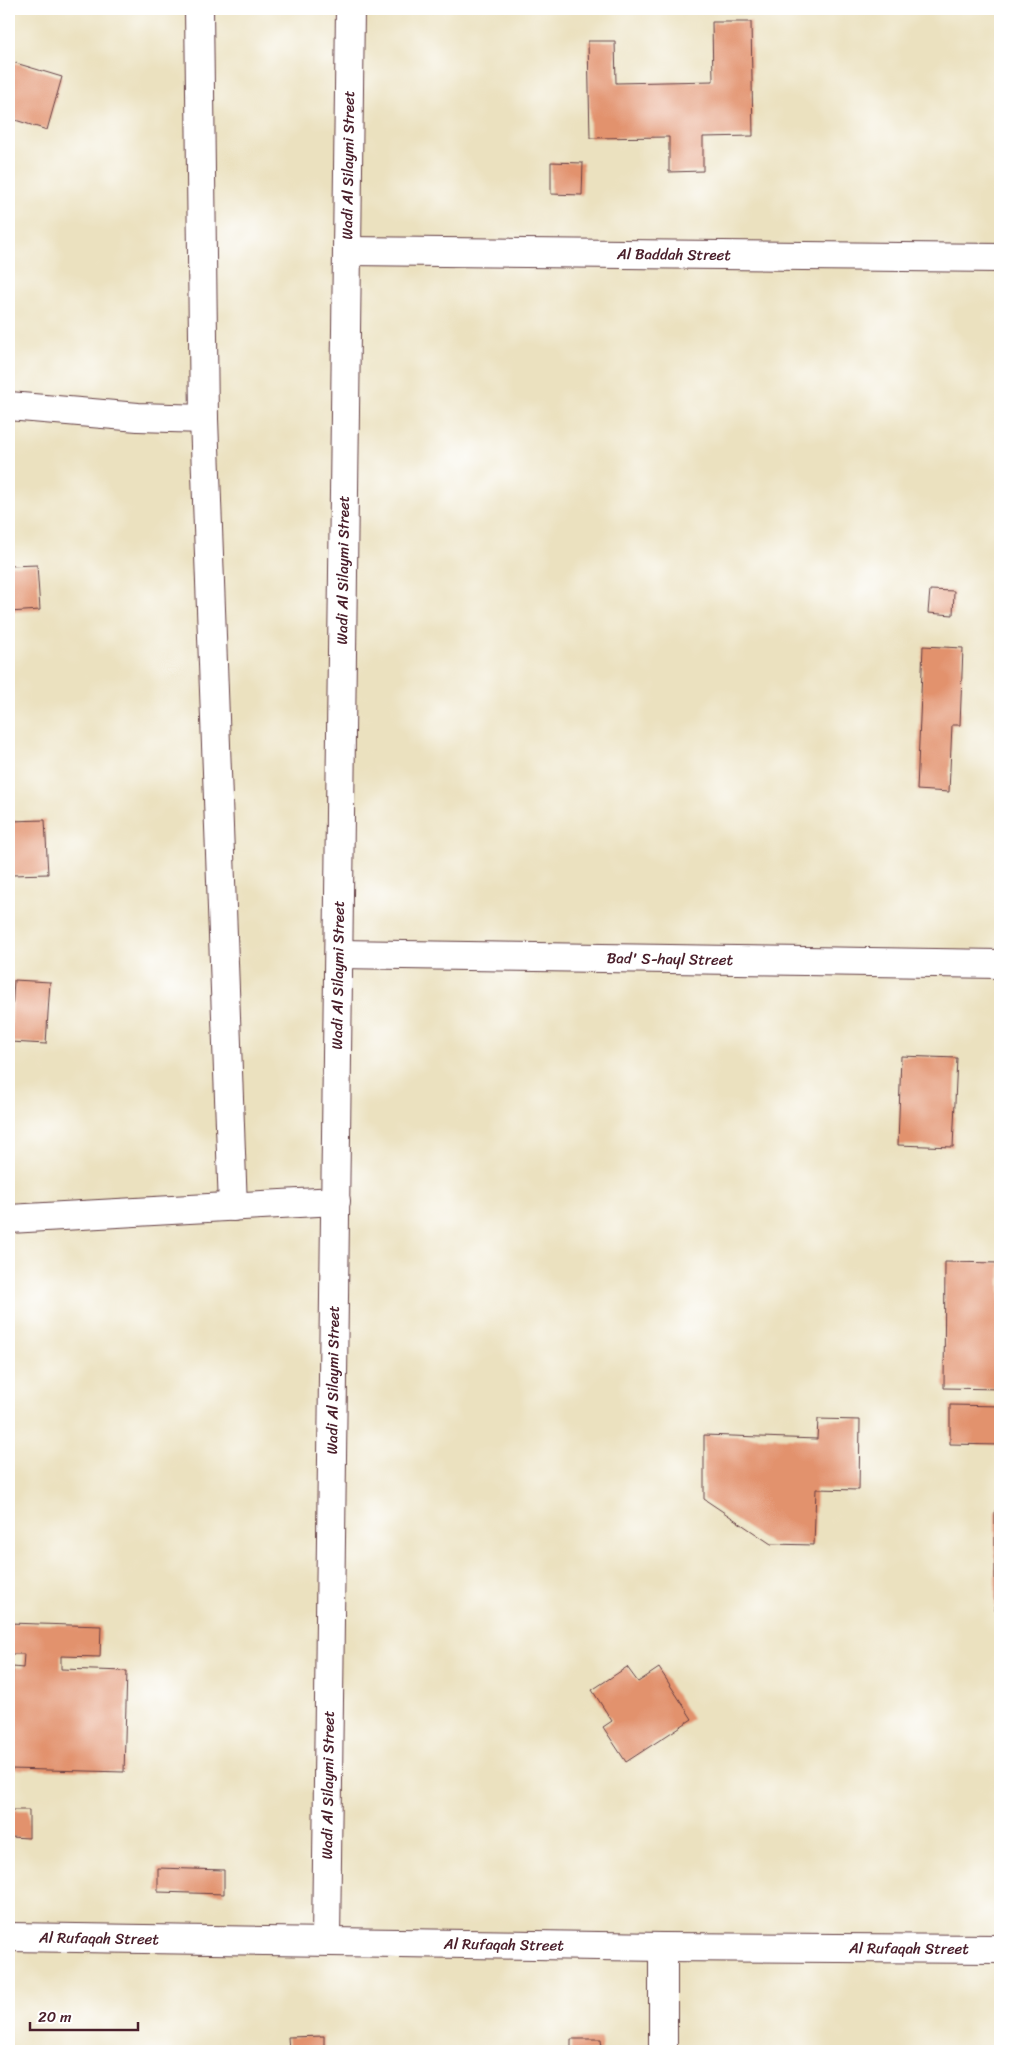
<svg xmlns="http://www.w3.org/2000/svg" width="1009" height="2060" viewBox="0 0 1009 2060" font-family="Sriracha,sans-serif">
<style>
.building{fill:#e2926d}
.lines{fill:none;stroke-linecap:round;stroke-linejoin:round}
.minor-casing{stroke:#623c41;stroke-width:30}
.minor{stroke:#fff;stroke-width:28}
.labels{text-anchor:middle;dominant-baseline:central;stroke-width:5;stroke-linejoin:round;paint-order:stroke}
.street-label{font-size:15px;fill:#4a1f2b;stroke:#fff}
</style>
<rect width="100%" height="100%" fill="#fff"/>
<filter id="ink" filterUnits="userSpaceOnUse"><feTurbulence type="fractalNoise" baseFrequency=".02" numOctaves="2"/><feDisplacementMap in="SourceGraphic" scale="10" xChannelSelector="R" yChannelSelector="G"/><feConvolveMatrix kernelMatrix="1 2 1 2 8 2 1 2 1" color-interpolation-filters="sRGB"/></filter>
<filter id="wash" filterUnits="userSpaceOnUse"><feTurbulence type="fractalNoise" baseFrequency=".0096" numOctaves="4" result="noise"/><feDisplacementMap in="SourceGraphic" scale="20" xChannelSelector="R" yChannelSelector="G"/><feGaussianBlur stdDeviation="1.12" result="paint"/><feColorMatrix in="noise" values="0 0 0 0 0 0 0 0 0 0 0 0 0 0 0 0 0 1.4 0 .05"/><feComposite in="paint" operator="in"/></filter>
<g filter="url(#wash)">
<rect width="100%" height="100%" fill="#ebe1bf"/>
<g id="blocks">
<path class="building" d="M 712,22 L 751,22 L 753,136 L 703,137 L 703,171 L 669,172 L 669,137 L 590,138 L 588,41 L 615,41 L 616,83 L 713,81 Z
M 9,61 L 62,77 L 47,130 L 9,118 Z
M 551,162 L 583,163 L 582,195 L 551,194 Z
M 37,565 L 40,610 L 9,612 L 9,566 Z
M 930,590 L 954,591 L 953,615 L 928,613 Z
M 923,646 L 963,648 L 960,725 L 952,725 L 949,792 L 917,790 Z
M 45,820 L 48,874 L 12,875 L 10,821 Z
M 14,980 L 50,982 L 46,1044 L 10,1042 Z
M 901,1056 L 957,1058 L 953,1147 L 898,1145 Z
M 945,1262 L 1000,1263 L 1000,1389 L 944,1388 Z
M 950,1405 L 1000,1406 L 1000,1445 L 950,1444 Z
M 818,1419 L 860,1420 L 859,1490 L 816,1489 L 814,1545 L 771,1544 L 704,1499 L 704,1435 L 817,1439 Z
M 995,1510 L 1000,1511 L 1000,1611 L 995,1611 Z
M 9,1623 L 101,1626 L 100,1657 L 61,1656 L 61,1669 L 127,1671 L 124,1772 L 10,1769 L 13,1667 L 23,1668 L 24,1654 L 9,1654 Z
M 627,1667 L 638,1682 L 659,1668 L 692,1719 L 626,1762 L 603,1727 L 612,1721 L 592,1690 Z
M 11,1810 L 29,1810 L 29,1838 L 10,1837 Z
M 158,1868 L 224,1870 L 224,1894 L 158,1892 Z
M 324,2036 L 324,2051 L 289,2051 L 288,2037 Z
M 571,2039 L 601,2039 L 602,2051 L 571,2051 Z"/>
</g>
</g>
<g filter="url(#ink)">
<use href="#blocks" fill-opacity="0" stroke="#623c41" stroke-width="1"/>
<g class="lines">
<defs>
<g id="minor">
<path d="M 199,9 L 204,419 L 233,1207"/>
<path id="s1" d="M 348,251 L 1000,258"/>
<path d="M 9,406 L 138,417 L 204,419"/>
<path id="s2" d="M 339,954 L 1000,964"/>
<path d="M 9,1219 L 336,1201"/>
<path id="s3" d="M 9,1937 L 663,1947 L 1000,1949"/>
<path id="s4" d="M 326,1941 L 350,9"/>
<path d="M 663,2051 L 663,1947"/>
</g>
</defs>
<use href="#minor" class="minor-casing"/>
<use href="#minor" class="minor"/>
</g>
</g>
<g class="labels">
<g class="street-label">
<text stroke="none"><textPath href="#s4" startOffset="1776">Wadi Al Silaymi Street</textPath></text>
<text stroke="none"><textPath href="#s1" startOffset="326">Al Baddah Street</textPath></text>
<text stroke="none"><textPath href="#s4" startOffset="1371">Wadi Al Silaymi Street</textPath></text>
<text stroke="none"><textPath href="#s2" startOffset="331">Bad' S-hayl Street</textPath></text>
<text stroke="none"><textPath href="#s4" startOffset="966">Wadi Al Silaymi Street</textPath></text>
<text stroke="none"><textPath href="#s4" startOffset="561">Wadi Al Silaymi Street</textPath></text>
<text stroke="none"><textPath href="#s4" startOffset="156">Wadi Al Silaymi Street</textPath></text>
<text stroke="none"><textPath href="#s3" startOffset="90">Al Rufaqah Street</textPath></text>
<text stroke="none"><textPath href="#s3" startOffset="495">Al Rufaqah Street</textPath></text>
<text stroke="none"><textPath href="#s3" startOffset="900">Al Rufaqah Street</textPath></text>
</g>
</g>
<rect width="1009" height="2060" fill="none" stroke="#fff" stroke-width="30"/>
<path d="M30 2022v8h108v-8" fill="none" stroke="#4a1f2b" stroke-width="2.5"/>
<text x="38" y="2022" font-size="15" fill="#4a1f2b" stroke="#ffffff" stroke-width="4" paint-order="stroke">20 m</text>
</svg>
